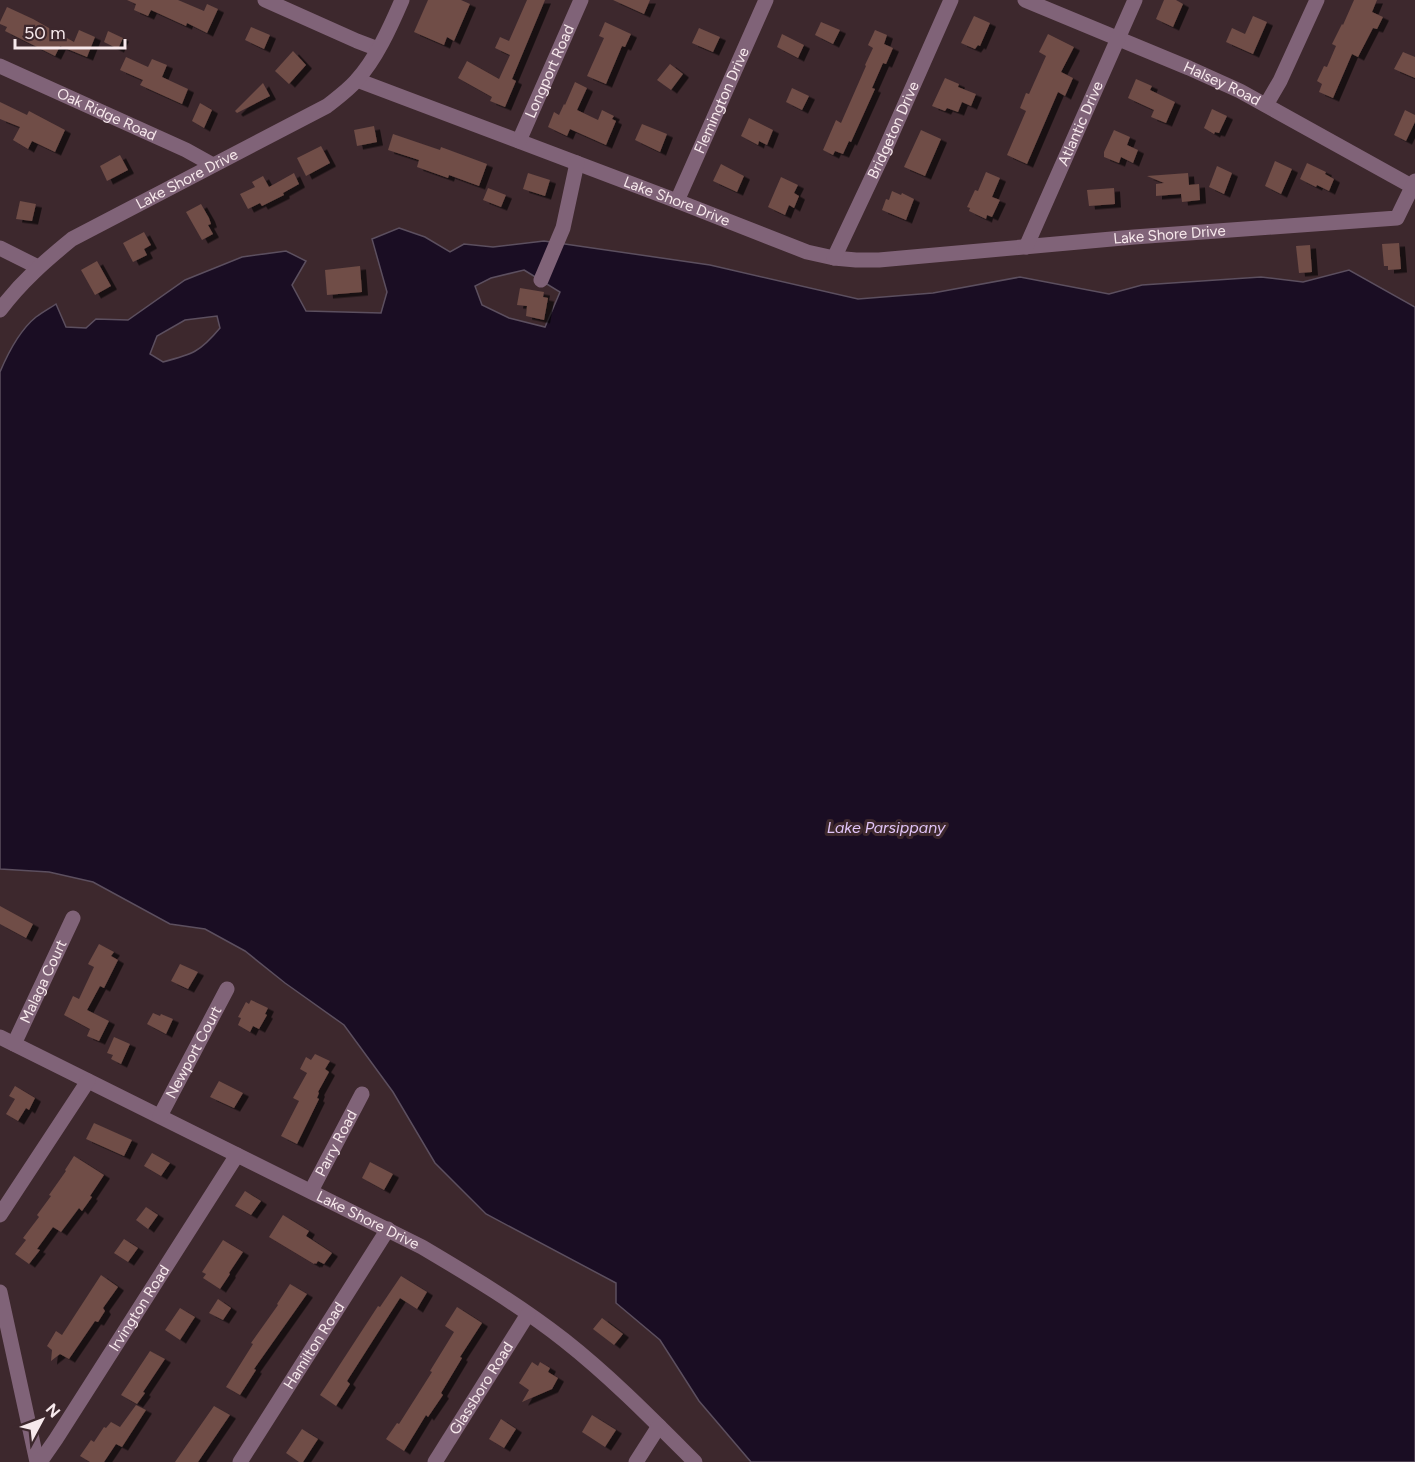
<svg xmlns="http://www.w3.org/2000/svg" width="1415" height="1462" viewBox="0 0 1415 1462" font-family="Figtree,sans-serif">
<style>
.water{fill:#1a0d23;stroke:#5c4f5f;stroke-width:1.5;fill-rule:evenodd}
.building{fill:#6f4d47;filter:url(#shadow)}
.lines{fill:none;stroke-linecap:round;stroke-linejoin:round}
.minor{stroke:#806378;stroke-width:15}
.labels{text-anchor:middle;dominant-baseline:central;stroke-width:6;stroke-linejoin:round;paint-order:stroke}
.street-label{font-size:15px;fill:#f7e9ec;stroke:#3d282d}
.water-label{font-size:16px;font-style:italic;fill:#e1c4f8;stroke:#3d282d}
</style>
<defs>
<filter id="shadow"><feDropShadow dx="6" dy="3.5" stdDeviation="0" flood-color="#0009"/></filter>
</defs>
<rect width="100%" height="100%" fill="#3d282d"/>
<path class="water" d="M 399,228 L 425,237 L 450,252 L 464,244 L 493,247 L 544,241 L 710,265 L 858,299 L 933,293 L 1020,277 L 1109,294 L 1142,285 L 1261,277 L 1303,282 L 1349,270 L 1415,307 L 1415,1462 L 751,1462 L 699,1401 L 660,1340 L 616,1303 L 616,1283 L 486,1214 L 435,1163 L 393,1092 L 344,1025 L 285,983 L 245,951 L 205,929 L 170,924 L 93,882 L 49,872 L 0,869 L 0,372 C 8,353 20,330 36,317 C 43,312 50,308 56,304 L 66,327 L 86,328 L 96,319 L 128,320 L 185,280 L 242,257 L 286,251 L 306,261 L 292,285 L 306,311 L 381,313 L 387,292 L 372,239 ZM 524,270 L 560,292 L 545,327 L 509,318 L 482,305 L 475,286 L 491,278 ZM 217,316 L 220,328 C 200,352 193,354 163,362 L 150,354 L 157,336 L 185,320 Z"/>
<path class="building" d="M 127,0 L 178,0 L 204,11 L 207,4 L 218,9 L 207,33 L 187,23 L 186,26 L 151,10 L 148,16 L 134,10 L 136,4 Z
M 428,0 L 461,0 L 470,4 L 454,41 L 447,37 L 444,45 L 414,32 Z
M 527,0 L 545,0 L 512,79 L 516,81 L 505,107 L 490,101 L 492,97 L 458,78 L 467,61 L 499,79 L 510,55 L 495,48 L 500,37 L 509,41 Z
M 613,0 L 650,0 L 644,14 Z
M 1164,0 L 1176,0 L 1183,4 L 1173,27 L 1156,19 Z
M 1354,0 L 1377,0 L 1372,12 L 1383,17 L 1377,29 L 1373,28 L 1358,57 L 1352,54 L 1333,98 L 1319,92 L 1322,84 L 1317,81 L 1324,66 L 1327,67 L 1336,46 L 1332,44 L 1342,24 L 1343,25 Z
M 7,7 L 33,19 L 74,42 L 79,30 L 95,37 L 87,57 L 60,46 L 55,56 L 5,31 L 7,27 L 0,24 L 0,22 Z
M 974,16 L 990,23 L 980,46 L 978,45 L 975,49 L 961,43 Z
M 1253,16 L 1267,22 L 1253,54 L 1226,42 L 1232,28 L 1245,34 Z
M 605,22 L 631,34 L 625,47 L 622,46 L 606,84 L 587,76 L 604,38 L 599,36 Z
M 821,22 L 840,30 L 833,44 L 815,35 Z
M 251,27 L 270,35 L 264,49 L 245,40 Z
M 699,28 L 720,37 L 713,52 L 692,43 Z
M 875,30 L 887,35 L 884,44 L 893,48 L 886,64 L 883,63 L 872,88 L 875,89 L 851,142 L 849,141 L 843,154 L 835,151 L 833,155 L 823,150 L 836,120 L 841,123 L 866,66 L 865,65 L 873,48 L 868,45 Z
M 108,31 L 123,38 L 118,49 L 104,42 Z
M 782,34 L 804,45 L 798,58 L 777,47 Z
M 1048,34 L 1074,47 L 1061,72 L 1073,78 L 1065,96 L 1058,92 L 1027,164 L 1007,155 L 1026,111 L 1020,108 L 1026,93 L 1029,94 L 1046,56 L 1039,52 Z
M 293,51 L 306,65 L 289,84 L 275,71 Z
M 1403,52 L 1415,57 L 1415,78 L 1394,69 Z
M 126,57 L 148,67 L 152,59 L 167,65 L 162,77 L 188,89 L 182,104 L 140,85 L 143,80 L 120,70 Z
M 670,64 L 683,74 L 671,90 L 657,80 Z
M 945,78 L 959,84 L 958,87 L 976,94 L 971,106 L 962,102 L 958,112 L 947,108 L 945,111 L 932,106 Z
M 1136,79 L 1152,86 L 1150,90 L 1175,102 L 1166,123 L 1151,117 L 1154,110 L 1128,98 Z
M 575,82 L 587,88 L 577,110 L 598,120 L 602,110 L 614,116 L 612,119 L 616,121 L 606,145 L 570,129 L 567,136 L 548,127 L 554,112 L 559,115 L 564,104 L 565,105 Z
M 263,83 L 270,96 L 237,113 L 235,111 Z
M 792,88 L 809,96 L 802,110 L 786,102 Z
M 0,102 L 27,115 L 29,111 L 65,130 L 55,152 L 32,141 L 28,149 L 13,140 L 20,127 L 0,119 Z
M 200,103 L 212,110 L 204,128 L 192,121 Z
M 1212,109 L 1227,116 L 1219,133 L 1215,132 L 1214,134 L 1204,128 Z
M 1405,110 L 1415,115 L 1415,122 L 1406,141 L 1394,135 Z
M 749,118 L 773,130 L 767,145 L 759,141 L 758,145 L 741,136 Z
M 642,124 L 667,134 L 660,152 L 635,140 Z
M 374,126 L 377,142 L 357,146 L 354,130 Z
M 921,130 L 941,139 L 925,176 L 904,167 Z
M 1114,130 L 1130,137 L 1127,145 L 1138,150 L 1133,163 L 1121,157 L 1119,163 L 1104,157 L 1104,152 Z
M 393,134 L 440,150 L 441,147 L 487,164 L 479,186 L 449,175 L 448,178 L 417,167 L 419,160 L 388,150 Z
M 321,146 L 330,163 L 306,176 L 297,158 Z
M 120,155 L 128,170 L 107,181 L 100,166 Z
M 1275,161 L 1292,169 L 1281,194 L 1265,186 Z
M 1307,163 L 1326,172 L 1325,174 L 1334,179 L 1329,191 L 1317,185 L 1316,187 L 1300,179 Z
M 721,164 L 744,176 L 737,192 L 713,181 Z
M 1217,166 L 1232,173 L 1224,194 L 1209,187 Z
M 986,172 L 1000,178 L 992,197 L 1000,200 L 992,217 L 987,215 L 986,219 L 969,211 L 970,208 L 967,207 L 975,190 L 978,191 Z
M 294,173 L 299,184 L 283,193 L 284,195 L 262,206 L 260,203 L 248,209 L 240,194 L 255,187 L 252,182 L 263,176 L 269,187 Z
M 528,173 L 550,180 L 545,196 L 523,189 Z
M 1188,173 L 1189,185 L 1199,184 L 1200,200 L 1182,202 L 1181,194 L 1156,196 L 1156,184 L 1164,183 L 1147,176 Z
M 781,177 L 798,185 L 794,193 L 799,196 L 794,208 L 789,205 L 785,215 L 768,207 Z
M 488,188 L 506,195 L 501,207 L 483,200 Z
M 1114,188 L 1115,204 L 1089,206 L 1087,190 Z
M 892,191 L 901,195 L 902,193 L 914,199 L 906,220 L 882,210 L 886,199 L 889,200 Z
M 20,201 L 36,204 L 32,221 L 16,219 Z
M 201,204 L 209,218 L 211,224 L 208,225 L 213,234 L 202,240 L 186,212 Z
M 144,232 L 151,245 L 144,249 L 147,255 L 133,262 L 123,243 Z
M 1399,243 L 1401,269 L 1388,270 L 1388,266 L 1384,266 L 1382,244 Z
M 1310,245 L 1312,272 L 1299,273 L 1296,246 Z
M 97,261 L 111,286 L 95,295 L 81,270 Z
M 360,266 L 362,292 L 327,295 L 325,270 Z
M 520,288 L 544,292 L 543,297 L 548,298 L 544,320 L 526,316 L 527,306 L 517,305 Z
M 0,906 L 33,924 L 26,938 L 0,924 Z
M 99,944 L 114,952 L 111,956 L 118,960 L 104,988 L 100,986 L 87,1010 L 109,1021 L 99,1041 L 87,1036 L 90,1029 L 64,1015 L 73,996 L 79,999 L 94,967 L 88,964 Z
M 180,964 L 198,972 L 188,989 L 171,981 Z
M 251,1000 L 268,1008 L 265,1014 L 267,1015 L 259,1029 L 253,1026 L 250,1032 L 238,1025 L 241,1018 L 238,1017 L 246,1002 L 249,1004 Z
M 153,1013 L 160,1016 L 161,1014 L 173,1019 L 166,1034 L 147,1024 Z
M 114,1037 L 130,1044 L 121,1064 L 111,1059 L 113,1055 L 107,1053 Z
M 315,1054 L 330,1061 L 325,1069 L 329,1072 L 318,1092 L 319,1093 L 317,1098 L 319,1099 L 297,1144 L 281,1136 L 299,1101 L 293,1098 L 307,1073 L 300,1069 L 306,1057 L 311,1060 Z
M 219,1081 L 243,1093 L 234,1108 L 210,1097 Z
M 15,1086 L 35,1098 L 29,1110 L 26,1108 L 18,1121 L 6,1114 L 15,1099 L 9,1096 Z
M 94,1123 L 132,1140 L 124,1156 L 86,1139 Z
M 152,1153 L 170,1163 L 161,1176 L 144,1166 Z
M 74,1156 L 104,1175 L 90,1196 L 92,1197 L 82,1211 L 79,1208 L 61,1232 L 53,1227 L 37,1249 L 40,1250 L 29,1264 L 15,1254 L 26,1240 L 23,1238 L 39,1217 L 37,1215 L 51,1196 L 49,1195 L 66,1171 L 65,1170 Z
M 370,1162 L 393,1174 L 384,1190 L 362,1178 Z
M 245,1191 L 261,1201 L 251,1215 L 235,1206 Z
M 146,1207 L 158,1215 L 148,1229 L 136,1220 Z
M 283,1215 L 309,1231 L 306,1236 L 332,1253 L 324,1264 L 318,1261 L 316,1264 L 315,1263 L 314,1264 L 269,1237 Z
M 124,1239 L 138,1248 L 128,1262 L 114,1253 Z
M 223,1240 L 243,1252 L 229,1273 L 230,1274 L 220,1289 L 203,1278 L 206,1274 L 202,1272 Z
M 101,1275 L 118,1287 L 103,1308 L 105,1311 L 98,1322 L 95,1321 L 69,1359 L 60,1354 L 51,1361 L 52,1350 L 47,1346 L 56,1331 L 62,1335 Z
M 401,1276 L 427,1292 L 417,1309 L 400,1298 L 347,1381 L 350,1384 L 336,1406 L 320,1395 L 378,1306 L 380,1307 Z
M 290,1284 L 307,1294 L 254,1369 L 256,1370 L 240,1395 L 226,1387 L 253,1344 L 251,1343 L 278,1305 L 277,1304 Z
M 218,1299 L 231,1308 L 223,1320 L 209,1313 Z
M 457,1307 L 482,1323 L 460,1357 L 462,1358 L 441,1393 L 443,1395 L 428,1417 L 426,1415 L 404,1451 L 386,1439 L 397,1423 L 399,1424 L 432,1372 L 430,1371 L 454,1332 L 445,1326 Z
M 180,1308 L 195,1317 L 180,1340 L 165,1330 Z
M 602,1318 L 623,1334 L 614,1345 L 593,1329 Z
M 150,1351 L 165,1359 L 143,1392 L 145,1393 L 137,1404 L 121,1395 Z
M 532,1362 L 538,1366 L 540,1362 L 550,1368 L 548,1372 L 558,1378 L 552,1389 L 522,1402 L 529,1390 L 519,1383 Z
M 136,1405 L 146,1410 L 122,1447 L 116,1444 L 104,1462 L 90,1462 L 80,1456 L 91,1440 L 94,1442 L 104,1427 L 106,1428 L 111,1422 L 120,1427 Z
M 214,1406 L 230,1415 L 198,1462 L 175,1462 Z
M 592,1415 L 616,1430 L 605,1447 L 582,1432 Z
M 501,1419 L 516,1429 L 504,1448 L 489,1439 Z
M 302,1429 L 318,1439 L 303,1462 L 299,1462 L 286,1453 Z"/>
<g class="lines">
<g class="minor">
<path d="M 265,0 L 357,41 L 378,49"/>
<path id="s1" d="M 1025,0 L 1189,68 L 1240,91 L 1415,188"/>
<path id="s2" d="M 0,66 L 186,150 L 213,165"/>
<path id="s3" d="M 357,80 L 677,201 L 807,252 L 834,258 L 856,260 L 879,260 L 1134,237 L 1397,218 L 1415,181"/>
<path d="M 1266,105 L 1280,81 L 1317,0"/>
<path id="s4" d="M 519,141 L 581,0"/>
<path id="s5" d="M 677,201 L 766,0"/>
<path id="s6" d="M 1026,247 L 1135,0"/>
<path d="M 0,248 L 38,267"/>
<path id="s7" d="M 834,258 L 883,154 L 951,0"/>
<path d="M 541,280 L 563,228 L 577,163"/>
<path id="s8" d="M 0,310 C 21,282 45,261 72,239 L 327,106 C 337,98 347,91 356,81 C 376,59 390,28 402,0"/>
<path id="s9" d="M 0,1037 L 422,1247 C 471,1276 519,1305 564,1340 C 611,1377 653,1420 695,1462"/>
<path id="s10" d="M 14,1044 L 73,918"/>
<path id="s11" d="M 160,1116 L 227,989"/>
<path id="s12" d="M 311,1191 L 362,1094"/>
<path d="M 0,1215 L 88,1081"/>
<path d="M 0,1292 L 37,1462"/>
<path id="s13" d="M 40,1462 L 56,1439 L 237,1155"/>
<path id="s14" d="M 240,1462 L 388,1229"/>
<path id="s15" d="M 435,1462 L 528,1314"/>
<path d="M 636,1462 L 659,1426"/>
</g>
</g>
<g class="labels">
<g class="street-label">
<text stroke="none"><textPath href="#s4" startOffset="76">Longport Road</textPath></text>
<text stroke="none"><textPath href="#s1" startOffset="214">Halsey Road</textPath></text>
<text stroke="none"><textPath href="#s5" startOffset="110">Flemington Drive</textPath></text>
<text stroke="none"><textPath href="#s2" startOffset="117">Oak Ridge Road</textPath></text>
<text stroke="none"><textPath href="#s6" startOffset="135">Atlantic Drive</textPath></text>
<text stroke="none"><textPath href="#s7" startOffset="141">Bridgeton Drive</textPath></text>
<text stroke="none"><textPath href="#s8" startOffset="231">Lake Shore Drive</textPath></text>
<text stroke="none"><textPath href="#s3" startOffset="342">Lake Shore Drive</textPath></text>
<text stroke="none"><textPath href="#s3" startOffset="846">Lake Shore Drive</textPath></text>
<text stroke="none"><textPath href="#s10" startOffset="69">Malaga Court</textPath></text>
<text stroke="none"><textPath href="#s11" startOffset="72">Newport Court</textPath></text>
<text stroke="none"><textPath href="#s12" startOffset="54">Parry Road</textPath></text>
<text stroke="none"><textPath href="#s9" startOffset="411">Lake Shore Drive</textPath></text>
<text stroke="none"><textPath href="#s13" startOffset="183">Irvington Road</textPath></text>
<text stroke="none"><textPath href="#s14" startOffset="138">Hamilton Road</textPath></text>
<text stroke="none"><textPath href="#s15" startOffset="87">Glassboro Road</textPath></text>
</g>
<g class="water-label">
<text x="886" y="827">Lake Parsippany</text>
</g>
</g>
<g transform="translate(42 1420) rotate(49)" stroke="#3d282d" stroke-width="4.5" paint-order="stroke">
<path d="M0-4.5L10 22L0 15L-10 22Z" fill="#f7e9ec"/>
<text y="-9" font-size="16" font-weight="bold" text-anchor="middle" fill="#f7e9ec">N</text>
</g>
<path d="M15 39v9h110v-9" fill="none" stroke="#f7e9ec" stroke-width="3"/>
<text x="24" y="39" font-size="18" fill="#f7e9ec" stroke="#3d282d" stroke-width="4.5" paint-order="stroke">50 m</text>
</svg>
